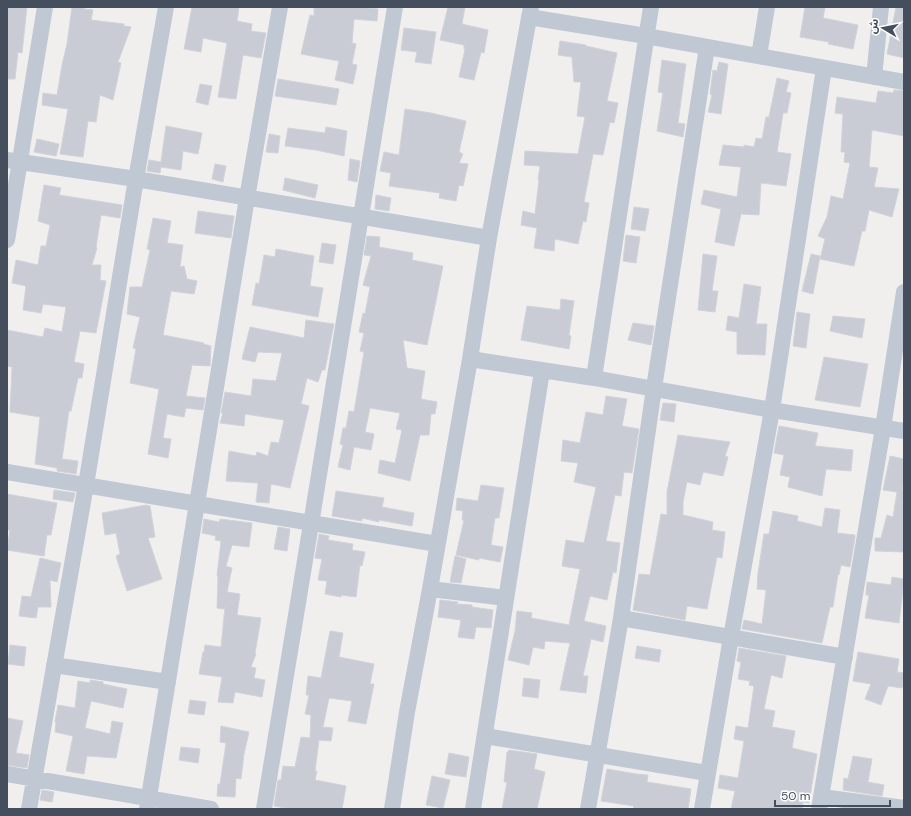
<svg xmlns="http://www.w3.org/2000/svg" width="911" height="816" viewBox="0 0 911 816" font-family="'DM Sans','Noto Sans Arabic',sans-serif">
<style>
.building{fill:#c9ccd4;stroke:#d1d3da}
.lines{fill:none;stroke-linecap:round;stroke-linejoin:round}
.minor{stroke:#c0c8d4;stroke-width:16}
</style>
<rect width="100%" height="100%" fill="#f1eeee"/>
<path class="building" d="M 7,7 L 27,7 L 22,53 L 18,52 L 15,79 L 7,79 Z
M 72,7 L 85,7 L 84,9 L 93,10 L 91,20 L 124,24 L 124,26 L 131,27 L 118,62 L 121,63 L 113,100 L 100,95 L 96,122 L 88,121 L 83,157 L 60,154 L 68,109 L 42,105 L 43,93 L 57,95 L 62,65 L 67,44 Z
M 192,7 L 239,7 L 237,21 L 252,24 L 251,31 L 266,33 L 261,58 L 243,55 L 236,99 L 218,97 L 227,43 L 203,38 L 201,52 L 184,49 Z
M 314,7 L 355,7 L 378,9 L 377,21 L 354,19 L 352,43 L 356,44 L 352,64 L 357,65 L 353,84 L 335,80 L 339,61 L 301,54 L 310,15 L 314,16 Z
M 448,7 L 465,7 L 462,24 L 488,30 L 484,53 L 481,52 L 474,80 L 459,77 L 465,49 L 464,49 L 464,45 L 440,40 Z
M 805,7 L 825,8 L 823,18 L 858,25 L 853,49 L 828,44 L 829,42 L 800,37 Z
M 896,7 L 904,7 L 904,58 L 887,54 Z
M 404,28 L 436,32 L 431,64 L 415,62 L 417,52 L 401,50 Z
M 560,41 L 586,45 L 586,46 L 617,53 L 607,101 L 618,103 L 614,123 L 610,122 L 603,155 L 593,154 L 584,202 L 589,203 L 586,222 L 583,221 L 578,244 L 555,239 L 554,251 L 534,248 L 537,228 L 521,225 L 523,211 L 535,214 L 539,180 L 538,180 L 540,166 L 524,165 L 525,151 L 578,154 L 585,117 L 577,116 L 581,82 L 574,82 L 572,57 L 558,55 Z
M 662,60 L 686,64 L 678,123 L 685,124 L 683,137 L 657,131 L 663,93 L 658,92 Z
M 719,62 L 728,64 L 721,114 L 708,112 L 712,95 L 710,94 L 713,70 L 717,71 Z
M 777,78 L 789,81 L 786,92 L 791,93 L 787,113 L 783,113 L 777,152 L 791,154 L 786,186 L 761,183 L 759,215 L 741,214 L 734,246 L 715,242 L 721,209 L 701,204 L 704,190 L 737,197 L 741,167 L 719,165 L 723,145 L 744,147 L 744,145 L 754,147 L 756,138 L 762,139 L 766,117 L 769,117 Z
M 278,79 L 339,89 L 336,105 L 275,96 Z
M 200,84 L 212,86 L 208,105 L 196,102 Z
M 894,90 L 904,91 L 904,136 L 872,130 L 869,167 L 878,168 L 874,187 L 899,189 L 892,217 L 869,210 L 865,231 L 862,231 L 854,266 L 820,259 L 825,239 L 818,236 L 827,217 L 831,196 L 843,199 L 850,163 L 844,162 L 845,152 L 841,152 L 843,114 L 835,113 L 837,97 L 876,103 L 878,91 L 893,93 Z
M 405,109 L 431,113 L 466,121 L 459,152 L 463,154 L 459,163 L 468,164 L 463,186 L 459,185 L 456,201 L 439,198 L 440,193 L 389,186 L 391,173 L 380,171 L 384,152 L 399,155 Z
M 166,126 L 202,133 L 198,154 L 183,151 L 181,170 L 161,167 L 160,173 L 147,171 L 149,160 L 161,162 Z
M 326,127 L 347,131 L 344,156 L 316,150 L 285,146 L 288,128 L 325,133 Z
M 269,134 L 280,136 L 278,153 L 266,152 Z
M 37,139 L 59,144 L 56,156 L 34,152 Z
M 350,159 L 360,161 L 357,182 L 348,180 Z
M 215,164 L 226,166 L 223,182 L 212,179 Z
M 285,178 L 318,185 L 315,198 L 283,190 Z
M 44,185 L 61,188 L 59,195 L 122,205 L 120,218 L 101,215 L 96,247 L 97,248 L 92,265 L 101,265 L 100,280 L 106,281 L 96,333 L 80,331 L 74,362 L 84,364 L 82,378 L 78,378 L 71,411 L 69,411 L 62,459 L 78,461 L 76,474 L 57,471 L 57,468 L 35,464 L 40,417 L 10,412 L 12,367 L 7,366 L 7,330 L 43,337 L 45,328 L 62,332 L 66,307 L 43,304 L 41,313 L 23,310 L 26,286 L 12,283 L 16,260 L 38,265 L 41,246 L 46,246 L 50,225 L 38,221 Z
M 376,195 L 391,198 L 389,211 L 375,209 Z
M 634,207 L 649,209 L 645,231 L 631,229 Z
M 198,211 L 234,216 L 231,238 L 195,233 Z
M 153,218 L 171,221 L 167,243 L 183,245 L 180,267 L 184,266 L 187,279 L 197,281 L 194,294 L 171,291 L 163,335 L 204,343 L 203,344 L 211,346 L 210,366 L 192,365 L 186,396 L 205,398 L 203,410 L 186,408 L 184,417 L 167,414 L 163,438 L 171,439 L 168,458 L 148,454 L 159,389 L 130,383 L 136,349 L 133,348 L 140,317 L 127,314 L 130,287 L 142,287 L 150,250 L 147,249 Z
M 626,235 L 640,237 L 636,263 L 623,261 Z
M 367,236 L 380,237 L 379,247 L 413,253 L 412,260 L 443,266 L 427,345 L 403,340 L 407,368 L 425,371 L 421,399 L 437,402 L 435,414 L 431,414 L 429,435 L 420,435 L 410,481 L 378,473 L 380,460 L 395,463 L 402,430 L 396,429 L 400,413 L 370,408 L 365,432 L 374,434 L 371,450 L 354,447 L 350,470 L 338,467 L 343,445 L 340,444 L 343,428 L 346,428 L 349,411 L 354,412 L 364,352 L 360,351 L 364,333 L 359,332 L 363,313 L 365,314 L 370,287 L 363,285 L 371,256 L 364,255 Z
M 322,243 L 336,245 L 333,264 L 319,262 Z
M 276,249 L 314,256 L 310,286 L 323,288 L 318,317 L 252,305 L 256,283 L 259,284 L 264,255 L 275,257 Z
M 703,254 L 717,256 L 712,291 L 718,291 L 715,312 L 698,310 Z
M 811,254 L 820,256 L 813,294 L 802,291 Z
M 744,284 L 761,287 L 756,324 L 767,324 L 765,355 L 737,354 L 737,332 L 726,330 L 728,316 L 739,318 Z
M 561,299 L 574,301 L 569,335 L 571,336 L 569,349 L 521,340 L 527,306 L 560,310 Z
M 797,312 L 810,314 L 806,348 L 793,346 Z
M 833,316 L 865,319 L 862,338 L 830,331 Z
M 306,320 L 334,324 L 325,370 L 322,370 L 318,382 L 307,378 L 301,404 L 309,406 L 290,488 L 271,484 L 269,503 L 256,502 L 258,483 L 226,481 L 229,451 L 256,456 L 257,452 L 268,456 L 271,442 L 279,443 L 284,420 L 245,414 L 244,426 L 220,423 L 223,413 L 221,413 L 225,392 L 251,396 L 253,379 L 276,381 L 282,353 L 258,352 L 255,362 L 242,359 L 250,327 L 304,338 Z
M 633,323 L 654,326 L 651,345 L 628,340 Z
M 824,357 L 868,364 L 860,407 L 815,400 Z
M 606,396 L 627,399 L 622,426 L 639,429 L 632,473 L 624,472 L 621,496 L 615,495 L 606,541 L 620,543 L 616,573 L 613,572 L 607,600 L 590,596 L 584,621 L 606,626 L 603,642 L 591,639 L 583,676 L 588,676 L 586,693 L 560,690 L 570,643 L 545,641 L 544,649 L 533,647 L 529,665 L 508,660 L 515,631 L 517,611 L 532,613 L 531,618 L 569,625 L 580,569 L 562,566 L 566,540 L 584,543 L 596,487 L 574,482 L 578,463 L 561,461 L 563,440 L 580,443 L 586,412 L 603,415 Z
M 663,403 L 676,404 L 674,422 L 660,420 Z
M 779,426 L 818,433 L 815,446 L 853,450 L 851,471 L 826,469 L 822,496 L 788,487 L 790,477 L 780,475 L 784,455 L 774,453 Z
M 678,435 L 730,442 L 725,456 L 728,457 L 723,476 L 703,472 L 700,485 L 687,482 L 683,502 L 683,515 L 713,522 L 712,530 L 725,532 L 722,558 L 717,557 L 707,609 L 687,606 L 685,620 L 633,610 L 639,574 L 650,575 L 661,514 L 667,515 L 667,492 Z
M 890,456 L 904,459 L 904,479 L 902,490 L 904,491 L 904,552 L 875,551 L 875,538 L 881,538 L 887,515 L 893,517 L 897,492 L 883,490 Z
M 481,485 L 504,488 L 499,518 L 495,518 L 491,545 L 503,547 L 500,562 L 479,558 L 479,560 L 456,555 L 464,520 L 462,520 L 463,511 L 456,510 L 457,498 L 478,501 Z
M 54,490 L 75,493 L 73,502 L 53,499 Z
M 336,491 L 384,498 L 382,507 L 414,513 L 412,526 L 379,520 L 379,522 L 362,518 L 362,521 L 332,516 Z
M 7,494 L 57,503 L 51,535 L 47,535 L 44,556 L 7,550 L 10,530 L 7,530 Z
M 146,505 L 150,506 L 155,537 L 148,538 L 162,579 L 127,591 L 116,556 L 120,554 L 116,533 L 105,535 L 102,513 Z
M 825,508 L 840,510 L 837,533 L 855,535 L 855,538 L 850,567 L 841,565 L 839,575 L 838,574 L 833,607 L 830,607 L 822,643 L 742,629 L 744,620 L 762,624 L 766,590 L 757,589 L 758,573 L 764,534 L 769,534 L 773,511 L 798,516 L 797,521 L 822,527 Z
M 204,519 L 219,522 L 220,519 L 252,523 L 249,547 L 232,545 L 226,566 L 232,568 L 227,592 L 240,594 L 237,615 L 261,618 L 255,653 L 256,654 L 251,667 L 256,668 L 254,678 L 265,680 L 262,697 L 235,692 L 233,703 L 218,702 L 222,677 L 199,674 L 203,652 L 204,652 L 205,645 L 221,647 L 225,607 L 224,609 L 217,608 L 218,576 L 217,576 L 221,541 L 215,540 L 216,536 L 202,533 Z
M 278,527 L 290,529 L 287,551 L 274,549 Z
M 319,534 L 329,536 L 328,540 L 353,544 L 352,550 L 365,552 L 362,566 L 360,565 L 356,597 L 341,595 L 341,597 L 325,594 L 327,581 L 318,580 L 322,559 L 315,558 Z
M 455,556 L 466,559 L 461,583 L 450,582 Z
M 40,558 L 61,563 L 57,582 L 50,580 L 51,607 L 38,607 L 36,618 L 19,616 L 22,596 L 31,597 Z
M 892,577 L 904,579 L 899,623 L 865,618 L 869,595 L 866,595 L 867,582 L 891,585 Z
M 440,600 L 458,602 L 457,604 L 472,605 L 472,607 L 493,610 L 491,628 L 476,627 L 474,639 L 458,637 L 461,620 L 438,617 Z
M 330,631 L 343,633 L 339,657 L 374,664 L 370,684 L 374,684 L 366,724 L 348,721 L 352,701 L 329,698 L 323,727 L 333,728 L 331,741 L 319,740 L 315,771 L 317,771 L 315,780 L 346,786 L 342,809 L 292,809 L 274,806 L 278,780 L 281,780 L 283,766 L 295,767 L 301,737 L 310,738 L 311,715 L 305,714 L 309,695 L 306,695 L 308,676 L 321,678 Z
M 10,645 L 26,647 L 24,666 L 8,664 Z
M 637,646 L 661,650 L 659,662 L 635,658 Z
M 739,648 L 786,656 L 782,678 L 771,675 L 764,709 L 775,711 L 772,727 L 795,731 L 792,748 L 817,754 L 809,803 L 803,802 L 802,809 L 731,809 L 735,791 L 718,788 L 720,775 L 738,778 L 744,741 L 734,739 L 736,726 L 748,728 L 754,686 L 749,685 L 750,681 L 738,679 L 741,662 L 737,661 Z
M 858,652 L 899,659 L 897,672 L 904,673 L 902,688 L 888,686 L 881,705 L 865,699 L 871,684 L 853,681 Z
M 524,678 L 540,680 L 538,698 L 522,696 Z
M 90,680 L 103,682 L 103,684 L 127,689 L 123,708 L 91,701 L 85,728 L 110,734 L 112,721 L 123,723 L 116,758 L 87,756 L 84,774 L 66,771 L 73,736 L 55,732 L 56,722 L 55,722 L 58,705 L 75,708 L 78,681 L 90,683 Z
M 190,700 L 206,702 L 204,715 L 188,713 Z
M 7,718 L 23,721 L 16,753 L 29,755 L 27,768 L 7,765 Z
M 221,726 L 249,732 L 244,754 L 241,779 L 236,778 L 235,797 L 217,796 L 218,784 L 220,784 L 226,743 L 220,742 Z
M 181,747 L 200,749 L 198,763 L 179,760 Z
M 509,750 L 537,754 L 534,769 L 545,772 L 537,809 L 502,809 L 507,782 L 504,782 L 507,752 L 508,752 Z
M 449,753 L 469,757 L 466,777 L 445,774 Z
M 853,756 L 872,759 L 868,782 L 884,785 L 882,796 L 843,790 L 844,778 L 848,779 Z
M 607,769 L 636,774 L 648,775 L 647,782 L 691,789 L 688,809 L 633,809 L 634,806 L 601,801 Z
M 432,776 L 450,780 L 443,808 L 426,805 Z
M 42,790 L 54,792 L 52,802 L 40,800 Z"/>
<g class="lines">
<path class="minor" d="M 529,17 L 646,36 L 904,82
M 759,56 L 767,7
M 874,77 L 881,7
M 7,160 L 136,179 L 489,238
M 7,240 L 45,7
M 470,359 L 594,378 L 772,410 L 904,431
M 594,378 L 651,7
M 7,472 L 437,544
M 430,589 L 506,598
M 621,618 L 845,657
M 54,665 L 168,682
M 485,736 L 707,773
M 7,774 L 211,809
M 822,797 L 904,808
M 29,809 L 86,485 L 136,179 L 166,7
M 147,809 L 247,198 L 280,7
M 264,809 L 311,524 L 395,7
M 392,809 L 407,712 L 430,589 L 470,359 L 489,238 L 531,7
M 473,809 L 542,371
M 588,809 L 621,618 L 654,388 L 707,47
M 702,809 L 731,637 L 772,410 L 824,68
M 819,809 L 883,428 L 904,292"/>
</g>
<rect width="911" height="816" fill="none" stroke="#454e5d" stroke-width="16"/>
<g transform="translate(883 28) rotate(280)" stroke="#ffffff" stroke-width="3" paint-order="stroke">
<path d="M0-3L7 15L0 10L-7 15Z" fill="#454e5d"/>
<text y="-6" font-size="11" font-weight="bold" text-anchor="middle" fill="#454e5d">ش</text>
</g>
<path d="M775 800v6h115v-6" fill="none" stroke="#454e5d" stroke-width="2"/>
<text x="781" y="800" font-size="12" fill="#454e5d" stroke="#ffffff" stroke-width="3" paint-order="stroke">50 m</text>
</svg>
